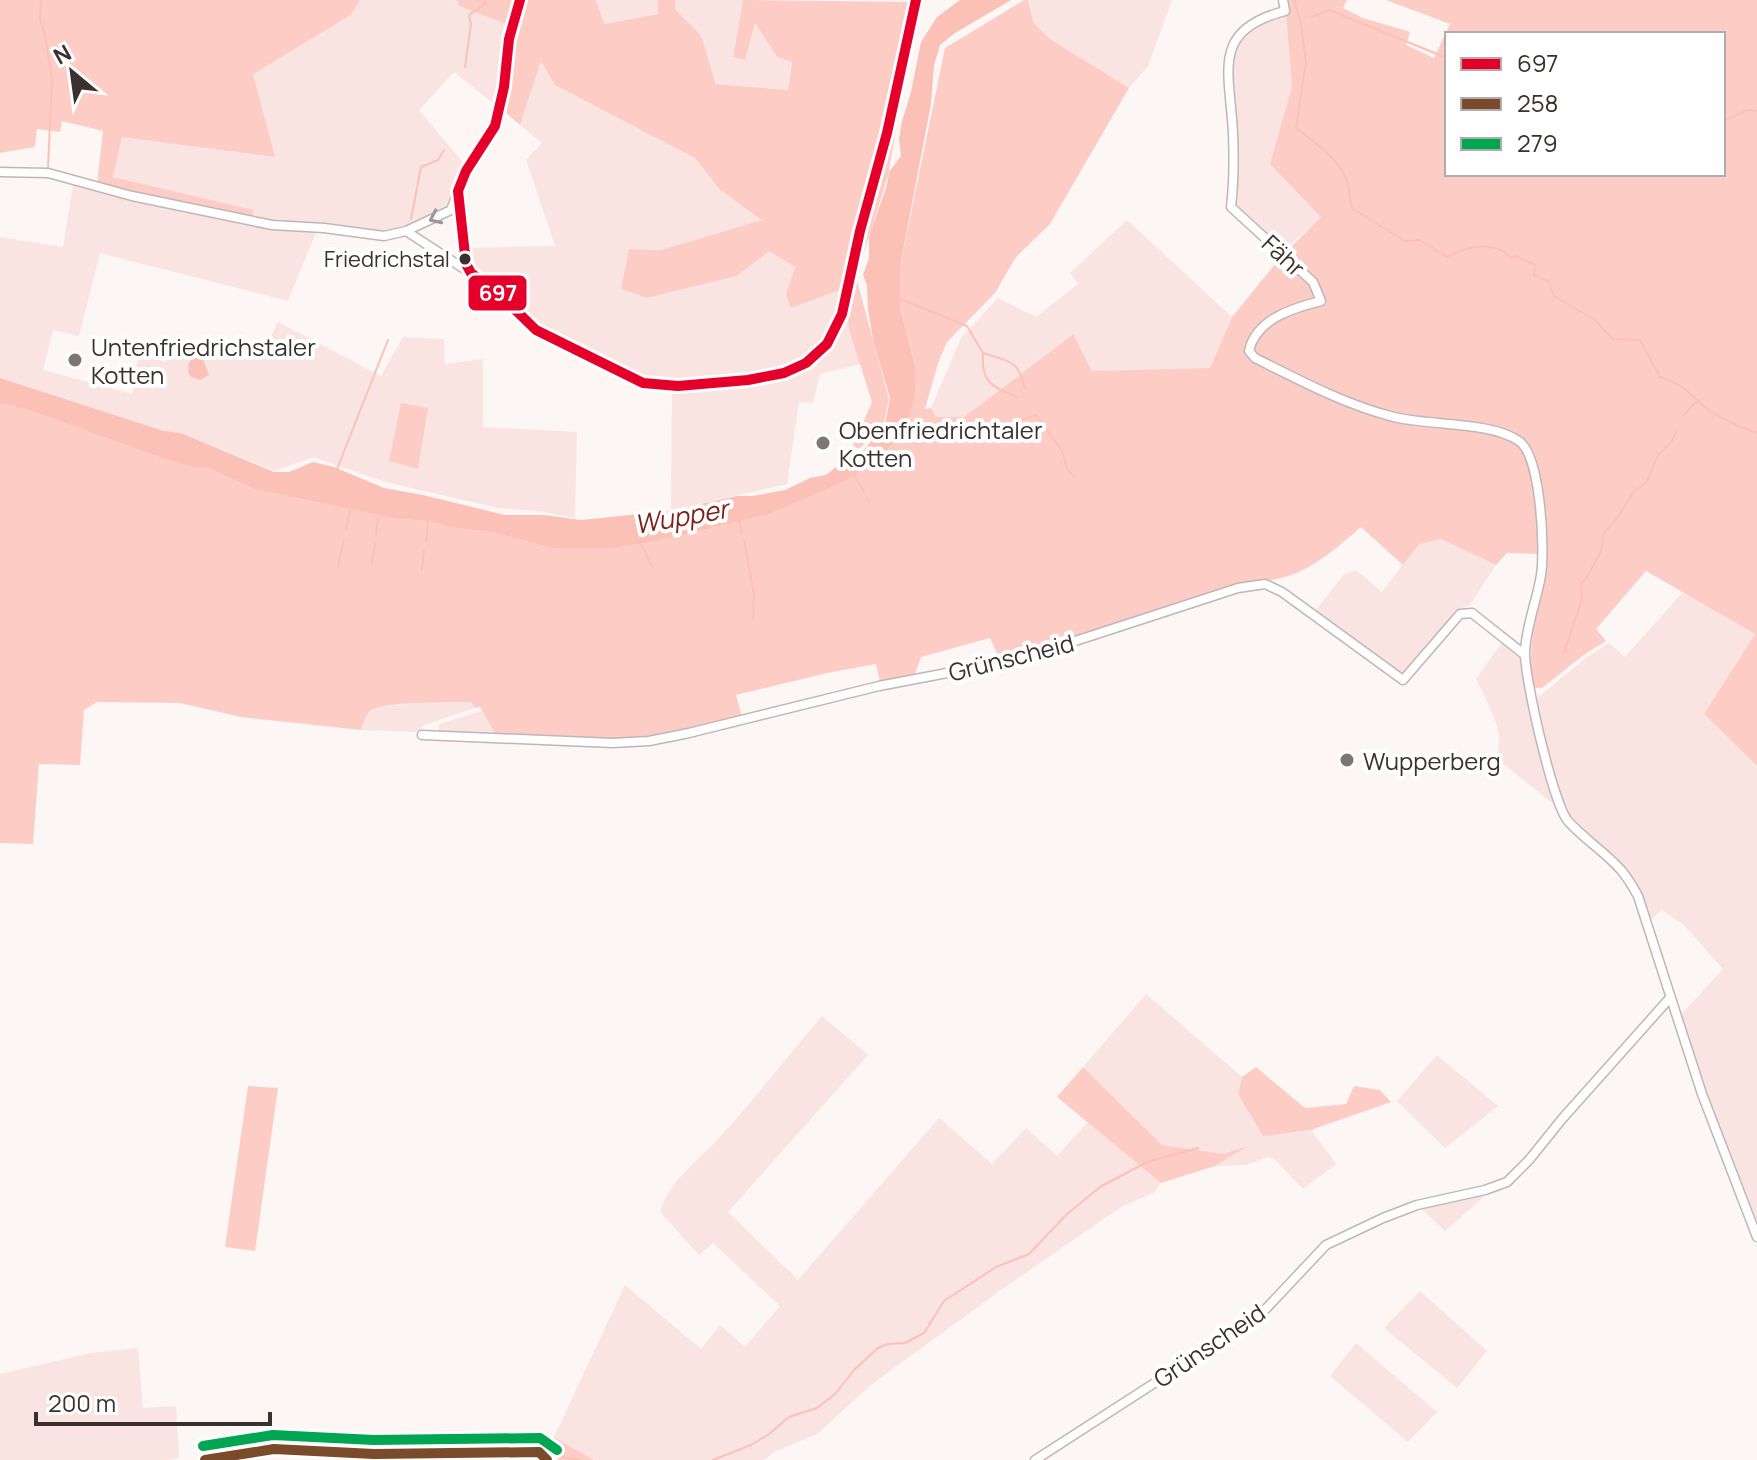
<svg xmlns="http://www.w3.org/2000/svg" width="1757" height="1460" viewBox="0 0 1757 1460" font-family="Manrope,sans-serif">
<style>
.green{fill:#fae4e1}
.forest{fill:#fdcdc5;fill-rule:evenodd}
.water{fill:#fcc1b6}
.lines{fill:none;stroke-linecap:round;stroke-linejoin:round}
.stream{stroke:#fcc1b6;stroke-width:2}
.street-casing{stroke:#beb7b5;stroke-width:11}
.secondary-casing{stroke:#beb7b5;stroke-width:15}
.street{stroke:#fffefe;stroke-width:8}
.secondary{stroke:#fffefe;stroke-width:12}
.bus-1-casing{stroke:#fff;stroke-width:16}
.bus-2-casing{stroke:#fff;stroke-width:16}
.bus-3-casing{stroke:#fff;stroke-width:16}
.bus-1{stroke:#e4002b;stroke-width:10}
.bus-2{stroke:#7a4b2a;stroke-width:10}
.bus-3{stroke:#00a651;stroke-width:10}
.oneway{stroke:#9c9796}
.bus-dot{fill:#3a302e;stroke:#fff;stroke-width:3}
.poi-dot{fill:#7e7574;stroke:#fff;stroke-width:3}
.labels{text-anchor:middle;dominant-baseline:central;stroke-width:8;stroke-linejoin:round;paint-order:stroke}
.bus-label{font-size:22px;fill:#3a302e;stroke:#fff;text-anchor:end}
.street-label{font-size:24px;fill:#3a302e;stroke:#fff}
.poi-label{font-size:24px;fill:#3a302e;stroke:#fff;text-anchor:start}
.water-label{font-size:26px;font-style:italic;fill:#7c1f14;stroke:#fff}
.line-badge{stroke:#fff;stroke-width:3}
.badge-label{font-size:22px;text-anchor:middle;font-weight:bold;fill:#fff}
</style>
<rect width="100%" height="100%" fill="#fcf6f5"/>
<path class="green" d="M 360,0 L 455,0 L 459,6 L 506,24 L 499,108 L 454,72 L 419,110 L 465,165 L 446,206 L 416,222 L 381,232 L 339,226 L 299,225 L 253,218 L 112,176 L 122,136 L 274,157 L 253,73 L 351,15 Z
M 596,0 L 658,0 L 658,14 L 603,24 Z
M 675,0 L 743,0 L 733,57 L 754,22 L 777,57 L 792,61 L 788,90 L 716,84 L 701,35 L 675,9 Z
M 1028,0 L 1172,0 L 1148,66 L 1129,88 L 1050,39 L 1033,22 Z
M 1287,11 L 1292,86 L 1271,164 L 1322,217 L 1284,250 L 1235,205 L 1231,57 L 1248,29 Z
M 541,60 L 631,124 L 695,158 L 720,190 L 763,220 L 661,250 L 629,249 L 647,298 L 737,276 L 769,251 L 795,267 L 786,294 L 845,287 L 849,329 L 860,364 L 820,374 L 813,403 L 799,402 L 787,484 L 671,510 L 672,381 L 647,381 L 597,358 L 533,323 L 490,280 L 471,266 L 468,248 L 555,246 L 526,160 L 542,143 L 520,125 Z
M 73,185 C 153,208 233,223 316,232 L 288,301 L 100,253 L 79,336 L 53,330 L 43,370 L 132,394 L 139,352 L 165,362 L 178,343 L 260,359 L 278,322 L 381,376 L 403,337 L 444,339 L 445,364 L 483,359 L 483,427 L 577,432 L 575,518 L 538,511 L 498,508 L 385,482 L 313,457 L 275,471 L 181,433 L 164,431 L 0,378 L 0,237 L 63,247 Z
M 1127,220 L 1232,317 L 1210,369 L 1092,371 L 1072,334 L 964,417 L 936,417 L 931,408 L 961,338 L 998,298 L 1036,317 L 1078,284 L 1070,273 Z
M 1441,539 L 1496,565 L 1470,605 L 1454,611 L 1455,615 L 1404,674 L 1400,675 L 1314,613 L 1344,574 L 1356,570 L 1382,592 L 1419,543 Z
M 1683,592 L 1755,634 L 1705,714 L 1757,766 L 1757,1227 L 1679,1017 L 1723,969 L 1683,924 L 1662,910 L 1649,921 L 1640,891 L 1625,868 L 1570,815 L 1558,789 L 1536,699 L 1587,657 L 1609,643 L 1625,657 Z
M 1503,641 L 1519,655 L 1549,790 L 1557,807 L 1495,757 C 1509,735 1485,700 1476,679 Z
M 423,702 L 471,702 L 475,708 L 424,725 L 417,732 L 361,730 L 369,712 L 377,708 Z
M 481,711 L 497,732 L 496,735 L 438,732 L 439,724 Z
M 1146,994 L 1242,1077 L 1238,1094 L 1289,1133 L 1311,1130 L 1336,1164 L 1303,1189 L 1275,1160 L 1268,1157 L 1246,1165 L 1215,1166 L 1232,1155 L 1215,1160 L 1192,1150 L 1162,1145 L 1083,1067 Z
M 822,1016 L 868,1055 L 728,1212 L 798,1280 L 939,1118 L 992,1164 L 1026,1128 L 1057,1156 L 1088,1122 L 1161,1183 L 1153,1193 L 1121,1207 L 1008,1285 L 872,1384 L 817,1434 L 774,1452 L 764,1460 L 594,1460 L 554,1437 L 625,1285 L 701,1349 L 720,1325 L 745,1347 L 780,1306 L 713,1243 L 699,1255 L 660,1212 C 670,1180 695,1164 717,1140 C 754,1100 787,1057 822,1016 Z
M 1437,1055 L 1498,1106 L 1445,1148 L 1397,1101 Z
M 1486,1195 L 1445,1231 L 1421,1208 Z
M 1420,1291 L 1487,1351 L 1457,1388 L 1384,1328 Z
M 1356,1343 L 1437,1412 L 1408,1442 L 1330,1376 Z
M 138,1348 L 143,1408 L 176,1406 L 179,1458 L 167,1460 L 0,1460 L 0,1374 L 91,1353 Z"/>
<path class="forest" d="M 0,0 L 360,0 L 351,15 L 253,74 L 275,157 L 122,137 L 113,177 L 253,210 L 253,218 L 133,193 L 97,183 L 103,131 L 62,121 L 60,132 L 37,129 L 35,147 L 0,153 Z
M 456,0 L 596,0 L 604,24 L 658,14 L 658,0 L 675,0 L 675,9 L 701,35 L 716,84 L 788,90 L 792,62 L 777,57 L 755,23 L 745,60 L 733,57 L 743,0 L 918,2 L 888,176 L 856,277 L 889,399 L 883,426 L 860,448 L 852,448 L 872,402 L 849,330 L 845,288 L 791,308 L 786,294 L 795,267 L 769,251 L 737,276 L 647,298 L 621,289 L 629,249 L 661,250 L 762,220 L 720,190 L 695,158 L 555,85 L 541,61 L 520,125 L 499,107 L 506,24 L 459,6 Z
M 1024,0 L 1028,0 L 1033,22 L 1050,39 L 1129,88 L 1050,224 L 1016,257 L 995,293 L 947,342 L 938,363 L 925,409 L 931,408 L 936,417 L 964,417 L 1073,334 L 1092,371 L 1210,368 L 1232,317 L 1280,258 L 1321,217 L 1270,164 L 1292,86 L 1285,0 L 1347,0 L 1343,8 L 1363,18 L 1410,32 L 1406,45 L 1434,58 L 1450,24 L 1386,0 L 1757,0 L 1757,766 L 1704,714 L 1755,634 L 1646,571 L 1596,629 L 1606,641 L 1585,654 L 1542,688 L 1534,688 C 1524,641 1542,601 1544,554 L 1507,553 L 1496,565 L 1441,539 L 1419,544 L 1403,565 L 1361,527 C 1326,557 1297,584 1248,581 L 1041,650 L 997,654 L 990,638 L 921,657 L 914,677 L 880,682 L 876,664 L 827,673 L 736,695 L 742,717 L 649,739 L 496,735 L 480,707 L 475,708 L 471,702 C 454,702 379,701 369,712 C 366,716 363,725 361,730 L 241,717 L 180,703 L 97,702 L 84,710 L 80,765 L 39,764 L 33,844 L 0,843 L 0,403 L 28,410 L 167,460 L 192,467 L 206,467 L 254,489 L 396,519 L 429,521 L 447,527 L 491,532 L 551,548 L 614,548 L 653,542 L 770,514 L 844,482 L 879,460 L 893,443 L 910,416 L 915,366 L 900,307 L 900,266 L 945,48 ZM 1447,34 L 1723,34 L 1723,174 L 1447,174 Z
M 401,403 L 428,408 L 418,469 L 389,461 Z
M 1083,1067 L 1162,1145 L 1223,1154 L 1248,1146 L 1215,1166 L 1161,1183 L 1057,1097 Z
M 1256,1067 L 1305,1108 L 1346,1104 L 1354,1086 L 1380,1090 L 1391,1102 L 1311,1130 L 1263,1136 L 1238,1094 L 1242,1077 Z
M 248,1086 L 278,1088 L 255,1251 L 225,1247 Z
M 554,1437 L 594,1460 L 559,1460 L 547,1449 Z"/>
<path class="water" d="M 960,0 L 1011,0 L 955,33 L 940,45 L 934,65 L 931,104 L 900,266 L 900,307 L 915,366 L 915,391 L 910,416 L 893,443 L 879,460 L 844,482 L 770,514 L 653,542 L 614,548 L 551,548 L 491,532 L 447,527 L 429,521 L 396,519 L 254,489 L 206,467 L 192,467 L 167,460 L 28,410 L 0,403 L 0,378 L 164,431 L 181,433 L 274,472 L 289,472 L 313,462 L 334,467 L 384,488 L 423,495 L 505,515 L 544,515 L 581,520 L 669,511 L 737,496 L 753,496 L 785,490 L 810,478 L 826,475 L 846,459 L 863,451 L 885,425 L 890,398 L 873,340 L 868,309 L 867,286 L 863,275 L 869,258 L 869,236 L 887,185 L 889,172 L 901,156 L 899,139 L 902,121 L 911,92 L 921,42 L 937,17 Z
M 198,351 L 207,353 L 203,359 L 209,375 L 200,380 L 190,376 C 185,365 191,359 198,351 Z"/>
<g class="lines">
<path class="stream" d="M 41,0 L 40,20 L 45,35 L 52,79 L 48,168
M 1294,0 L 1301,25 L 1306,62 L 1296,128 C 1314,142 1341,160 1348,184 C 1351,192 1348,200 1353,209 L 1405,241 L 1420,240 L 1447,257 C 1466,246 1496,240 1511,258 L 1516,256 L 1535,265 L 1534,275 L 1548,281 L 1554,296 L 1594,319 L 1613,339 L 1640,340 L 1660,377 C 1688,386 1685,391 1706,408 C 1721,419 1740,427 1757,433
M 1311,17 L 1329,10 L 1447,58
M 465,67 L 471,24 L 469,15 L 486,3 L 485,0
M 1723,121 L 1748,110 L 1757,111
M 411,219 L 421,167 L 438,160 L 444,150
M 900,299 L 967,326 L 983,353 C 1010,362 1018,359 1025,389
M 983,354 C 981,383 992,386 1017,397
M 1683,416 L 1698,400
M 896,439 L 910,442
M 916,443 L 977,435 L 1036,415 L 1062,451 L 1067,468 L 1074,477
M 337,469 L 388,340
M 855,476 L 864,492
M 866,496 L 868,501
M 739,519 L 742,534
M 346,529 L 351,507
M 376,535 L 378,517
M 744,540 L 754,595 L 753,619
M 426,541 L 428,519
M 640,542 L 652,566
M 372,564 L 375,544
M 338,567 L 344,539
M 422,570 L 424,551
M 1564,653 L 1582,599 L 1581,583 L 1587,577 L 1601,551 L 1604,533 L 1618,517 L 1634,491 L 1646,483 L 1658,455 L 1672,441 L 1676,432
M 557,1456 L 579,1460
M 713,1460 L 751,1445 L 769,1434 L 789,1417 L 817,1408 L 835,1394 L 854,1370 L 878,1348 L 888,1344 L 905,1343 L 924,1333 L 944,1301 L 996,1267 L 1029,1254 L 1067,1214 L 1100,1187 L 1147,1162 L 1198,1148"/>
<defs>
<path id="street" d="M 1283,0 L 1285,11 C 1210,30 1230,72 1233,133 C 1234,157 1234,182 1231,207 L 1313,282 L 1321,301 C 1293,308 1256,319 1249,351 L 1255,358 C 1299,380 1346,405 1394,417 C 1430,426 1489,421 1519,441 C 1541,456 1545,549 1541,575 C 1537,601 1526,625 1525,652 C 1524,676 1553,804 1568,821 C 1584,839 1605,852 1621,870 C 1628,878 1633,887 1638,896 L 1702,1094 L 1757,1237
M 0,172 L 48,173 L 132,196 L 272,225 L 324,228 L 384,236 L 406,231 L 451,210 L 466,171 L 489,139 L 495,126 L 504,87 L 509,39 L 520,0
M 457,198 C 464,222 457,251 471,273
M 406,231 L 492,287 L 540,333 L 640,382 L 664,385 L 724,382 L 771,376 L 792,370 L 816,356 L 837,325 L 890,120 L 905,40 L 916,0
M 422,735 L 613,743 L 649,741 L 689,733 L 879,686 L 1020,659 L 1238,588 L 1265,584 L 1282,592 L 1403,680 L 1460,614 L 1472,613 L 1525,655
M 1035,1460 L 1260,1315 L 1326,1245 L 1383,1218 L 1417,1205 L 1485,1190 L 1507,1182 L 1529,1160 L 1562,1119 L 1669,999"/>
<path id="secondary" d="M 205,1460 L 274,1449 L 374,1454 L 539,1452 L 547,1460"/>
</defs>
<use href="#street" class="street-casing"/>
<use href="#secondary" class="secondary-casing"/>
<use href="#street" class="street"/>
<use href="#secondary" class="secondary"/>
<defs>
<path id="bus-1" d="M 520,0 L 509,39 L 504,87 L 495,126 L 466,171 L 458,191 L 466,264 L 471,273 L 495,290 L 536,330 L 643,383 L 678,386 L 748,380 L 784,373 L 806,363 L 827,344 L 842,314 L 860,231 L 887,133 L 916,0"/>
<path id="bus-2" d="M 205,1460 L 274,1449 L 374,1454 L 539,1452 L 547,1460"/>
<path id="bus-3" d="M 203,1446 L 273,1435 L 374,1440 L 540,1438 L 557,1450"/>
</defs>
<use href="#bus-1" class="bus-1-casing"/>
<use href="#bus-2" class="bus-2-casing"/>
<use href="#bus-3" class="bus-3-casing"/>
<use href="#bus-1" class="bus-1"/>
<use href="#bus-2" class="bus-2"/>
<use href="#bus-3" class="bus-3"/>
</g>
<defs><path id="oneway-chevron" d="M-2-3.5L2.5 0L-2 3.5" fill="none" stroke-width="1.6" stroke-linecap="round" stroke-linejoin="round" transform="scale(2)"/></defs>
<use class="oneway" href="#oneway-chevron" transform="translate(435 218) rotate(155)"/>
<circle class="bus-dot" cx="465" cy="259" r="7"/>
<g class="poi-dot">
<circle cx="75" cy="360" r="8"/>
<circle cx="823" cy="443" r="8"/>
<circle cx="1347" cy="760" r="8"/>
</g>
<g class="labels">
<g class="bus-label">
<text x="450" y="259">Friedrichstal</text>
</g>
<g class="street-label">
<text transform="translate(1284 255) rotate(43)">Fähr</text>
<text transform="translate(1011 657) rotate(-14)">Grünscheid</text>
<text transform="translate(1209 1345) rotate(-34)">Grünscheid</text>
</g>
<g class="poi-label">
<text x="91" y="346">Untenfriedrichstaler<tspan x="91" dy="28">Kotten</tspan></text>
<text x="839" y="429">Obenfriedrichtaler<tspan x="839" dy="28">Kotten</tspan></text>
<text x="1363" y="760">Wupperberg</text>
</g>
<g class="water-label">
<text transform="translate(681 516) rotate(-10)">Wupper</text>
</g>
</g>
<rect class="line-badge" x="467" y="274" width="61" height="38" rx="8" fill="#e4002b"/>
<g class="badge-label">
<text x="498" y="301">697</text>
</g>
<rect x="1445" y="32" width="280" height="144" fill="#ffffff" stroke="#b0acab" stroke-width="2"/>
<rect x="1461" y="58" width="40" height="12" fill="#e4002b" stroke="#b0acab" stroke-width="2"/>
<text x="1517" y="72" font-size="24" fill="#3a302e">697</text>
<rect x="1461" y="98" width="40" height="12" fill="#7a4b2a" stroke="#b0acab" stroke-width="2"/>
<text x="1517" y="112" font-size="24" fill="#3a302e">258</text>
<rect x="1461" y="138" width="40" height="12" fill="#00a651" stroke="#b0acab" stroke-width="2"/>
<text x="1517" y="152" font-size="24" fill="#3a302e">279</text>
<g transform="translate(72 72) rotate(331)" stroke="#ffffff" stroke-width="6" paint-order="stroke">
<path d="M0-6L14 30L0 20L-14 30Z" fill="#3a302e"/>
<text y="-12" font-size="22" font-weight="bold" text-anchor="middle" fill="#3a302e">N</text>
</g>
<path d="M36 1412v12h234v-12" fill="none" stroke="#3a302e" stroke-width="4"/>
<text x="48" y="1412" font-size="24" fill="#3a302e" stroke="#ffffff" stroke-width="6" paint-order="stroke">200 m</text>
</svg>
